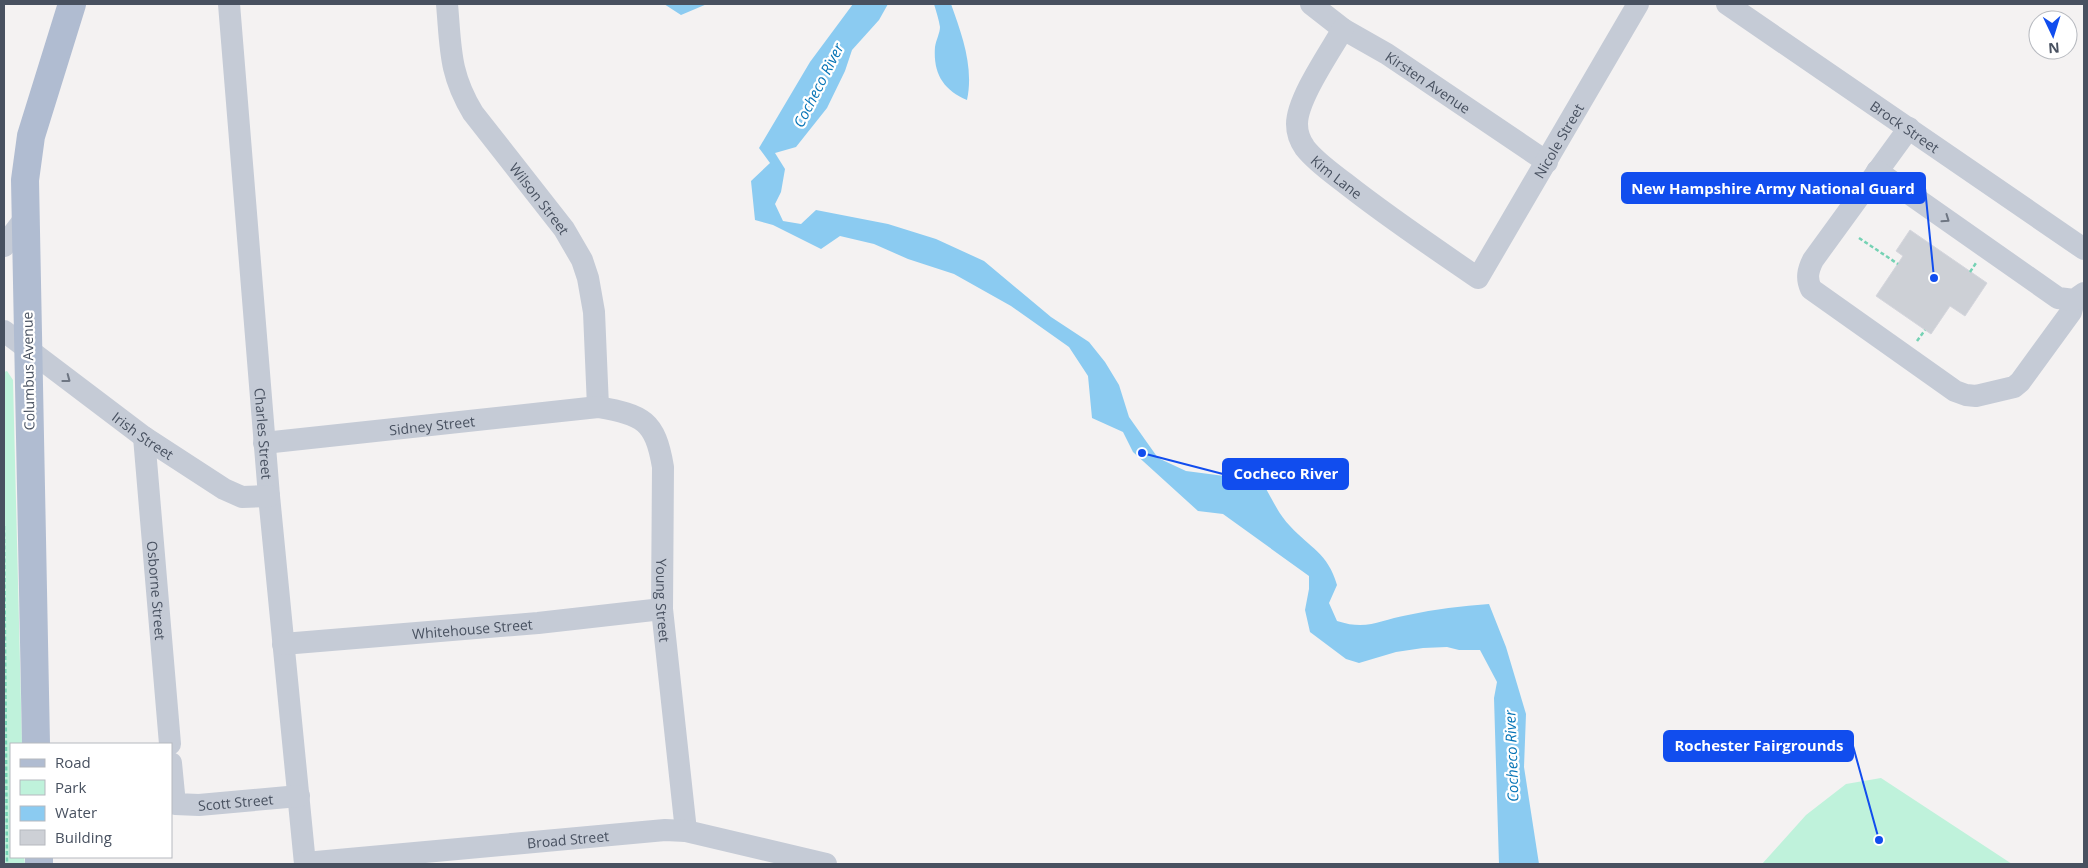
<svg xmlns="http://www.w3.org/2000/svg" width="2088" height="868" viewBox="0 0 2088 868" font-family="'Open Sans',sans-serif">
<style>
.green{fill:#bff2db}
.water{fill:#8bcbf1}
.building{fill:#cdd0d6;stroke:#d5d6dd}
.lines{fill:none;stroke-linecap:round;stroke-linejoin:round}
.path{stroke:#75d2b4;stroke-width:2.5;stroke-dasharray:4 2.5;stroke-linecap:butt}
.minor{stroke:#c5cbd6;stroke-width:22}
.major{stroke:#b0bcd1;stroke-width:28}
.oneway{stroke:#6e7683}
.labels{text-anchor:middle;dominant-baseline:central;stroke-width:4.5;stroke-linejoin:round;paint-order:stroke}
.street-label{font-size:14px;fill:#485160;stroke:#fff}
.water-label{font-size:15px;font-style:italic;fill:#0674b6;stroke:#fff}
.leader{fill:none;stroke:#114dee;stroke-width:2}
.callout-dot{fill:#114dee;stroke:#fff;stroke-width:2}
.callout{fill:#114dee;stroke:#114dee;stroke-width:2}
.callout-label{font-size:15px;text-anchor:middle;font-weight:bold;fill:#fff}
</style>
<rect width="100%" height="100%" fill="#f4f2f2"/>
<path class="green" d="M 7,371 L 13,380 L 22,744 L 11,744 L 11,857 L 24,857 L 25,864 L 4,864 L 4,372 Z
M 1881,778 L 2012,864 L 1762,864 L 1806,815 L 1846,784 Z"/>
<path class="water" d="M 664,4 L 707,4 L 681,15 Z
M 853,4 L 888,4 L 879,20 L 852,50 L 845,71 L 827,108 L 796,147 L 775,153 L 785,169 L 781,192 L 775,204 L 783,221 L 801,224 L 816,210 L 888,224 L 936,239 L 984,261 L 1051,317 L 1089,342 L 1105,362 L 1119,385 L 1129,417 L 1158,458 L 1186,471 L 1232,477 L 1259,477 C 1269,492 1277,513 1290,526 C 1310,548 1328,553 1337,585 L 1329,603 L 1337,621 C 1368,631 1379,620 1408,615 C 1435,609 1462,606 1489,604 L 1506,647 L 1526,714 L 1524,767 L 1539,864 L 1499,864 L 1494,698 L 1497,682 L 1480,650 L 1459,650 L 1447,647 L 1423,648 L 1396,652 L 1359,663 L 1346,659 L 1310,632 L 1305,610 L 1309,589 L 1309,576 L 1223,514 L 1198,511 L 1133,452 L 1123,432 L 1092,418 L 1088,376 L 1069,347 L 1011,306 L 954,274 L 908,259 L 874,244 L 840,236 L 821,249 L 773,225 L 755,220 L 751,181 L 770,163 L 759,148 L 810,62 Z
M 934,4 L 951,4 C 962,35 974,67 967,100 C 943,90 933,73 935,47 C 936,40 940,33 940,27 C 939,20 936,11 934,4 Z"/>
<path class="building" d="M 1910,230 L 1987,283 L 1965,316 L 1950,306 L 1931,334 L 1876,296 L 1903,256 L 1896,251 Z"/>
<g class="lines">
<path class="path" d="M 1859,238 L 1898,264
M 1970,272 L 1976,263
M 1917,341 L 1925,330
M 4,526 L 7,864"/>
<g class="minor">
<path id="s1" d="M 229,4 L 269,496 L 305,864"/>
<path id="s2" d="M 447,4 C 451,49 449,73 473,113 L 564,229 L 582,260 L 588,278 L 594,312 L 598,407"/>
<path id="s3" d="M 1311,4 L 1343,29 L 1387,54 L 1547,162"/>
<path id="s4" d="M 1727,4 L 2084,249"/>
<path id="s5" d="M 1343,29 C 1330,52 1297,99 1297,124 C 1297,133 1300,141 1305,148 C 1316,162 1332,173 1345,183 C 1388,217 1433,247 1478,278 L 1638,4"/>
<path d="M 1909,128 L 1813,260 C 1808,270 1806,278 1811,289 L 1955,391 L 1966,395 L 1976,396 L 2014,387 L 2020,382 L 2071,312 L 2074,300"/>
<path d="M 1877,171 L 2058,298 L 2074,300 L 2084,293"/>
<path d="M 4,246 L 26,217"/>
<path id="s6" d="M 4,331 L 144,437 L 224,489 L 242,497 L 269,496"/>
<path id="s7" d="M 144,437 L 170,744"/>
<path id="s8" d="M 264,443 L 598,407 C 643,415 655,420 663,467 L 662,609 L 686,831"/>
<path id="s9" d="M 283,644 L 538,623 L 662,609"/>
<path id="s10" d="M 171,763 L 175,804 L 199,805 L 299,796"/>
<path id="s11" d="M 305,863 L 665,830 L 686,831 L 826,864"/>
</g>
<path class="major" d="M 36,744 L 25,180 L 31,136 L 72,4
M 39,857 L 39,864"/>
</g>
<defs><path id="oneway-chevron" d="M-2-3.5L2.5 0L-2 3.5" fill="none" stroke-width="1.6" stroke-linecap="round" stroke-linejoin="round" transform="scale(1.25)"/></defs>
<g class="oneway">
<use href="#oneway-chevron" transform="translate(1946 219) rotate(35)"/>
<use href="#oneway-chevron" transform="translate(67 379) rotate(37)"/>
</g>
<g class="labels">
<g class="street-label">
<text stroke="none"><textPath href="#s3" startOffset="141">Kirsten Avenue</textPath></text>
<text stroke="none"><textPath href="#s4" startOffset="216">Brock Street</textPath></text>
<text stroke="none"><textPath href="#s5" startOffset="508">Nicole Street</textPath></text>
<text stroke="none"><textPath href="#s5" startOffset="175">Kim Lane</textPath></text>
<text stroke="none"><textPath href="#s2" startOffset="222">Wilson Street</textPath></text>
<text transform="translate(28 371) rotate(-91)">Columbus Avenue</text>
<text stroke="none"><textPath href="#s8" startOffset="169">Sidney Street</textPath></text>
<text stroke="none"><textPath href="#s1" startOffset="431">Charles Street</textPath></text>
<text stroke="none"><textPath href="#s6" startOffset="174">Irish Street</textPath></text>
<text stroke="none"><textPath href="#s7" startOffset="154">Osborne Street</textPath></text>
<text stroke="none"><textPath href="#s8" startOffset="568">Young Street</textPath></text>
<text stroke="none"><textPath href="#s9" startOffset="190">Whitehouse Street</textPath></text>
<text stroke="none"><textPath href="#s10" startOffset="102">Scott Street</textPath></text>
<text stroke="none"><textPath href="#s11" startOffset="264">Broad Street</textPath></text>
</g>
<g class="water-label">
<text transform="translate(818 85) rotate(-63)">Cocheco River</text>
<text transform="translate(1511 756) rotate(-92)">Cocheco River</text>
</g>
</g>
<path class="leader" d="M1934 278L1925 188M1142 453L1223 474M1879 840L1853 746"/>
<g class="callout-dot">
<circle cx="1934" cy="278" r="5"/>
<circle cx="1142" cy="453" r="5"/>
<circle cx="1879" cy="840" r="5"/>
</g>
<g class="callout">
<rect x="1622" y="173" width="303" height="30" rx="5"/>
<rect x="1223" y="459" width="125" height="30" rx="5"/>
<rect x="1664" y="731" width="189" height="30" rx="5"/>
</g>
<g class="callout-label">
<text x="1773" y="194">New Hampshire Army National Guard</text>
<text x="1286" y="479">Cocheco River</text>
<text x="1759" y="751">Rochester Fairgrounds</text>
</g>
<rect width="2088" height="868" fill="none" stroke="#485160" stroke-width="10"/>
<rect x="10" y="743" width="162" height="115" fill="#ffffff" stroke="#b6b9bf"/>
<rect x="20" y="759" width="25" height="8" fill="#b0bcd1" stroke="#b6b9bf"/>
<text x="55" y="768" font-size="15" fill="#485160">Road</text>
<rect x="20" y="780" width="25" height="15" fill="#bff2db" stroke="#b6b9bf"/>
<text x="55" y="793" font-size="15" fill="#485160">Park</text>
<rect x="20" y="806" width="25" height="15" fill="#8bcbf1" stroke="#b6b9bf"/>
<text x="55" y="818" font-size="15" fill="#485160">Water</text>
<rect x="20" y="830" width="25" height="15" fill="#cdd0d6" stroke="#b6b9bf"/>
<text x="55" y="843" font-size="15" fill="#485160">Building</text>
<g transform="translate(2053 35) rotate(176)"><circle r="24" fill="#ffffff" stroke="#b6b9bf"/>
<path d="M0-4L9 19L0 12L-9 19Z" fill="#114dee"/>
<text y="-8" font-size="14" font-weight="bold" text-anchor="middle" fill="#485160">N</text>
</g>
</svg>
